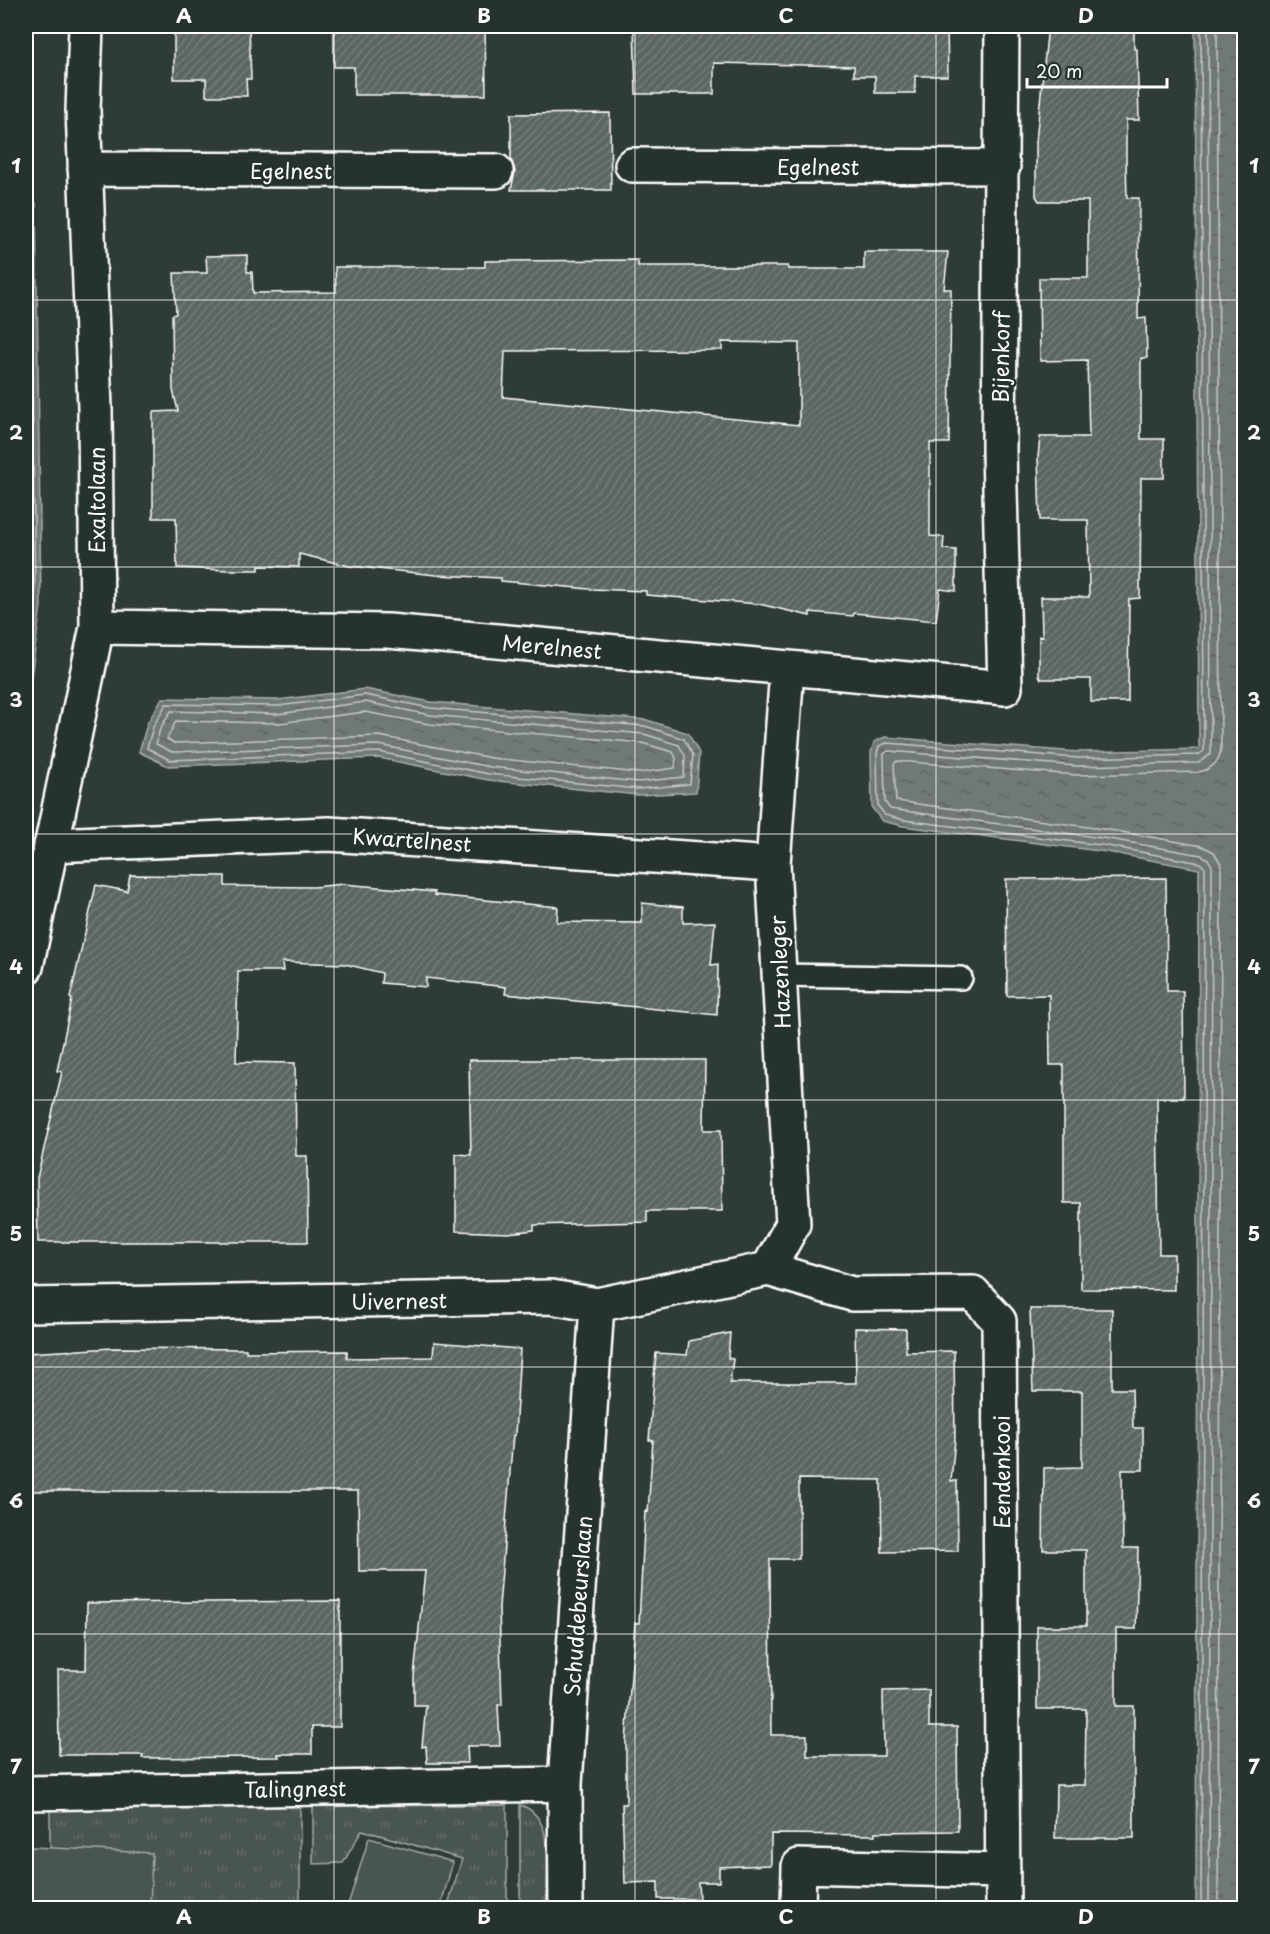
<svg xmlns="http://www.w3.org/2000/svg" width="1270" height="1934" viewBox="0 0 1270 1934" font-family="'Playpen Sans',sans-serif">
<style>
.grass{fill:url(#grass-tufts);stroke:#a4aaa7;stroke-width:1.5}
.park{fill:#4a544f;stroke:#a4aaa7;stroke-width:1.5}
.water{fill:url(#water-ripples);stroke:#a9afac;stroke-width:1.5}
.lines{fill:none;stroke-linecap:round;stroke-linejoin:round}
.shore{stroke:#c6c9c8;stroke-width:1.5}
.building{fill:url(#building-hatch);stroke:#fff;stroke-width:1.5;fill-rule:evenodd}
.service-casing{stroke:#fff;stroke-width:26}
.minor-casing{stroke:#fff;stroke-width:38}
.service{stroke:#26332d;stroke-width:21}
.minor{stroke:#26332d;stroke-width:33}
.grid{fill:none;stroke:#fff;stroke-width:1.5;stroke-opacity:0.55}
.labels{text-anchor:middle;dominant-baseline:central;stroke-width:5;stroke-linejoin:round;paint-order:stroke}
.street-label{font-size:21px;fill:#fff;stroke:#26332d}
.neatline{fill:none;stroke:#fff;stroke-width:2}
.grid-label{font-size:20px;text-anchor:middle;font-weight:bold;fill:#fff}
</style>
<defs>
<pattern id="grass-tufts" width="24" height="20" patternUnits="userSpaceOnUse" patternTransform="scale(1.5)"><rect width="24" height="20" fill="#4a544f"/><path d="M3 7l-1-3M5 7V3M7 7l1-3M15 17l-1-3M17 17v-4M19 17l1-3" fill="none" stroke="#656e69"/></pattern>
<pattern id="water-ripples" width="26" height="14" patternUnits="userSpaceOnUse" patternTransform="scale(1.5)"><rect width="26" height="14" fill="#707975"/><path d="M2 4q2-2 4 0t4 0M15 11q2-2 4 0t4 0" fill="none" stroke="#5e6260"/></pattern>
<pattern id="building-hatch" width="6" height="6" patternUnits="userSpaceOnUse" patternTransform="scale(1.5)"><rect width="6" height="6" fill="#5b6661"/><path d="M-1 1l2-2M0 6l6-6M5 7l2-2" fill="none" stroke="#747d79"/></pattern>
</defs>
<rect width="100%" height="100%" fill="#2f3b35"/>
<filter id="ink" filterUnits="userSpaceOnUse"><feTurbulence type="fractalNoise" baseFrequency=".0167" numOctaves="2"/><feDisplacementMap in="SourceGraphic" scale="12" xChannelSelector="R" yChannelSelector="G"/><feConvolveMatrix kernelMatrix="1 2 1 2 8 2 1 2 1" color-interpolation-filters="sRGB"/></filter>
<g filter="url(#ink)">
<path class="grass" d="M 507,1805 L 507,1908 L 447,1908 L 462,1859 L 362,1830 L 343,1863 L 313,1864 L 313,1806 Z
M 520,1805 C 558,1816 546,1877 546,1908 L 520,1908 Z
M 300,1806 L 300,1908 L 50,1908 L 50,1808 Z"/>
<path class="park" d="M 369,1838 L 453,1862 L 440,1908 L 347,1908 Z
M 33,1847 L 152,1853 L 150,1908 L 26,1908 L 26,1850 Z"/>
<path class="water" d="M 1195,26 L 1244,26 L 1244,1908 L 1196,1908 L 1199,869 L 1107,852 L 903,826 L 882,821 L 872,808 L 871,752 L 874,742 L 885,737 L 1078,752 L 1199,749 Z
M 26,177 L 36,204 L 41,606 L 26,713 Z
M 365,689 L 431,702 L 647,720 L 688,733 L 699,753 L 696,792 L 638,795 L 488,780 L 379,758 L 168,766 L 139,752 L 147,724 L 162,698 L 278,700 Z"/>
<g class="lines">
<path class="shore" d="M 1201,26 L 1204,751 L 1198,755 L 1078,758 L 887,743 L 879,746 L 877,753 L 878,806 L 885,815 L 904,820 L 1108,846 L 1200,863 L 1205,868 L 1201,1908
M 1208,26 L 1211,754 L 1198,763 L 1077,766 L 888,751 L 884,754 L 885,802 L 890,809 L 1109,839 L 1201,855 L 1208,859 L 1212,866 L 1209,1908
M 1217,26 L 1221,748 C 1220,761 1212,769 1199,772 L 1077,775 L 897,761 L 894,764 L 896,801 L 1110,830 L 1202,846 L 1214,852 L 1221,864 L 1218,1908
M 26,193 L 30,206 L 35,606 L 26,675
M 26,420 L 28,605 L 26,622
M 365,695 L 430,708 L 645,726 L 684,739 L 693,755 L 690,784 L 638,789 L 489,774 L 379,752 L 170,760 L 147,748 L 153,727 L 166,704 L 278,706 Z
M 365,702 L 430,715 L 644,734 L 679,745 L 685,756 L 684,777 L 638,782 L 490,767 L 379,745 L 172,752 L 156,744 L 160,729 L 171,711 L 278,714 Z
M 365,712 L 429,724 L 642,743 L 673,752 L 676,758 L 675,768 L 639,773 L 491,758 L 379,736 L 174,743 L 167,739 L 176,721 L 279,723 Z"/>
</g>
<path class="building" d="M 174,26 L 249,26 L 251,79 L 246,79 L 247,96 L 206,96 L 206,79 L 174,79 Z
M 334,26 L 485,26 L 486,95 L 354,95 L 354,67 L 334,67 Z
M 634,26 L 947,26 L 948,76 L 915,76 L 915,93 L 875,93 L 875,76 L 854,76 L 854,66 L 714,63 L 714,94 L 636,94 Z
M 1048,26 L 1134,26 L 1134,49 L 1137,49 L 1139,120 L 1126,120 L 1126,159 L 1127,198 L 1139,198 L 1138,319 L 1146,318 L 1147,358 L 1141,358 L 1141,439 L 1164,439 L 1164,478 L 1141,478 L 1140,598 L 1129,599 L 1128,702 L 1091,702 L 1091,679 L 1041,679 L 1039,675 L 1039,636 L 1042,637 L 1041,597 L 1089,597 L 1088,520 L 1040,520 L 1038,457 L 1040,437 L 1089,437 L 1087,360 L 1040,361 L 1039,278 L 1088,278 L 1088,201 L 1039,201 L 1036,196 L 1036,141 Z
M 610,113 L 611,190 L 511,190 L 515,171 L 511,160 L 511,114 Z
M 864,252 L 948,252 L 944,289 L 951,289 L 949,443 L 930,443 L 930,536 L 944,537 L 943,549 L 956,550 L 956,591 L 940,589 L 936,621 L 854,613 L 853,616 L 810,612 L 810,616 L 759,604 L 646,595 L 646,591 L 589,589 L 501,581 L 501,578 L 436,575 L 349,566 L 299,554 L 299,567 L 259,566 L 259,570 L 228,570 L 177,568 L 176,518 L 153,518 L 153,412 L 178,411 L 173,390 L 172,315 L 176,314 L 174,273 L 207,273 L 206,256 L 247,255 L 247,272 L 252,272 L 253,293 L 336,292 L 335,267 L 485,267 L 485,261 L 638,260 L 638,266 L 788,266 L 788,269 L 864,269 ZM 722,342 L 799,343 L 799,425 L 503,397 L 505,351 L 722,350 Z
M 130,875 L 225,876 L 225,886 L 314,887 L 343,884 L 435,892 L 434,895 L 558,907 L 557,922 L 642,923 L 642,903 L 683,907 L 683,923 L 715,922 L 711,965 L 718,964 L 717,1015 L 505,994 L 506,987 L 426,978 L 426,987 L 381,983 L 382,973 L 345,964 L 282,962 L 283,971 L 238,971 L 236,1062 L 295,1063 L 296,1156 L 307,1156 L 308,1242 L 38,1242 L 37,1178 L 62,1072 L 57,1071 L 72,999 L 70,998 L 96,885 L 127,891 Z
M 1166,878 L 1167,991 L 1183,991 L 1184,1098 L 1157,1098 L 1159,1254 L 1174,1254 L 1174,1290 L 1081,1289 L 1081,1203 L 1064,1203 L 1064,1065 L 1050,1065 L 1049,995 L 1007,996 L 1006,879 Z
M 469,1060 L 705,1060 L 704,1130 L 721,1130 L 722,1211 L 647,1211 L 647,1222 L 534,1225 L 534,1230 L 508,1233 L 456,1231 L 456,1154 L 471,1155 Z
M 1030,1309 L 1112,1309 L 1112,1389 L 1132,1389 L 1133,1428 L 1143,1428 L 1143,1470 L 1122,1470 L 1123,1548 L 1138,1548 L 1136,1629 L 1116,1629 L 1116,1706 L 1134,1706 L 1134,1838 L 1055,1838 L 1056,1785 L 1085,1785 L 1086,1709 L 1037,1709 L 1037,1626 L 1086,1626 L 1086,1550 L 1043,1550 L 1044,1468 L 1082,1467 L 1082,1391 L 1033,1391 Z
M 855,1328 L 906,1329 L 906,1352 L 954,1351 L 955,1439 L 951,1481 L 957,1481 L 958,1551 L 882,1552 L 881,1480 L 799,1479 L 799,1559 L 770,1559 L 771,1735 L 807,1735 L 807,1756 L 884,1756 L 883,1691 L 929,1690 L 929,1727 L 957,1727 L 958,1831 L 875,1832 L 875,1835 L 771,1834 L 771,1865 L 719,1867 L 719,1882 L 698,1882 L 699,1899 L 658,1899 L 658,1882 L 625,1883 L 622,1804 L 626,1804 L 626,1742 L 635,1623 L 639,1623 L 645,1511 L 648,1512 L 653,1440 L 649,1440 L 656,1353 L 687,1355 L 689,1341 L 730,1333 L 728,1358 L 733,1359 L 730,1383 L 856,1383 Z
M 434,1342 L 520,1349 L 515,1435 L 513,1435 L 499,1607 L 502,1705 L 498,1705 L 500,1746 L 467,1746 L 468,1763 L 427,1763 L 426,1746 L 422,1747 L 426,1705 L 414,1705 L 414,1676 L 425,1571 L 359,1571 L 358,1491 L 26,1491 L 26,1353 L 114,1348 L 246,1349 L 246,1352 L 347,1351 L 347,1358 L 433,1357 Z
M 340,1601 L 340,1727 L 312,1727 L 312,1754 L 278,1754 L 279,1757 L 142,1758 L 143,1755 L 59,1755 L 58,1670 L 86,1670 L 87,1603 Z"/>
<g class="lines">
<defs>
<path id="service" d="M 779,975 L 961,978"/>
<path id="minor" d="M 632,165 L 1003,167
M 85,169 L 496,171
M 97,627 L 388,631 L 1005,688 L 999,450 L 1002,26
M 51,845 L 329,834 L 773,864
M 26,967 L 97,627 L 95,408 L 83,110 L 86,26
M 768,1269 L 793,1224 L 773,864 L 787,669
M 26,1305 L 551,1297 L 597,1305 L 768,1269 L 852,1294 L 973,1293 L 999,1321 L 1003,1908
M 26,1793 L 565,1784
M 566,1908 L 565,1784 L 597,1305
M 798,1908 L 799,1866 L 1003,1871"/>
</defs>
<use href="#service" class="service-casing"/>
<use href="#minor" class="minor-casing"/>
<use href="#service" class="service"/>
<use href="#minor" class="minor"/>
</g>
</g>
<path class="grid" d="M 334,26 L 334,1908M 635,26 L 635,1908M 936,26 L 936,1908M 26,300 L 1244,300M 26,567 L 1244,567M 26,834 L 1244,834M 26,1100 L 1244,1100M 26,1367 L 1244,1367M 26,1634 L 1244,1634"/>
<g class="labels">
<g class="street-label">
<text x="818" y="166">Egelnest</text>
<text x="291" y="170">Egelnest</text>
<text transform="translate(1000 357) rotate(-89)">Bijenkorf</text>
<text transform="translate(96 500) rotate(-90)">Exaltolaan</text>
<text transform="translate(552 646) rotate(5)">Merelnest</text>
<text transform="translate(412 839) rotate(4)">Kwartelnest</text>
<text transform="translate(779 972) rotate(-93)">Hazenleger</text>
<text transform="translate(399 1300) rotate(-1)">Uivernest</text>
<text transform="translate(1001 1472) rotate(-90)">Eendenkooi</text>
<text transform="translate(577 1606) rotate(-86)">Schuddebeurslaan</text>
<text transform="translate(295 1788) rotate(-1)">Talingnest</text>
</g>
</g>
<rect width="1270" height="1934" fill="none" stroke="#26332d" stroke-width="66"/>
<path d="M1027 78v9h140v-9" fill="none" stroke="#ffffff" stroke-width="3"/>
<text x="1036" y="78" font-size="18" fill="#ffffff" stroke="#26332d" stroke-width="4.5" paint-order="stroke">20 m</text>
<rect x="33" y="33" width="1204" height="1868" class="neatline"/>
<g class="grid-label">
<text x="184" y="23">A</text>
<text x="484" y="23">B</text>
<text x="786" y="23">C</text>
<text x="1086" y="23">D</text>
<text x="16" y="173">1</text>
<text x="1254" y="173">1</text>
<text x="16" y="440">2</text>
<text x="1254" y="440">2</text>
<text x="16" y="707">3</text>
<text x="1254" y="707">3</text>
<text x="16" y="974">4</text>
<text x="1254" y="974">4</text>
<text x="16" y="1241">5</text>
<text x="1254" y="1241">5</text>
<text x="16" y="1508">6</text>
<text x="1254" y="1508">6</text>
<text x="16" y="1774">7</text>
<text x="1254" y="1774">7</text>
<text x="184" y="1924">A</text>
<text x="484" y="1924">B</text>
<text x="786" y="1924">C</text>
<text x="1086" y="1924">D</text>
</g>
</svg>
